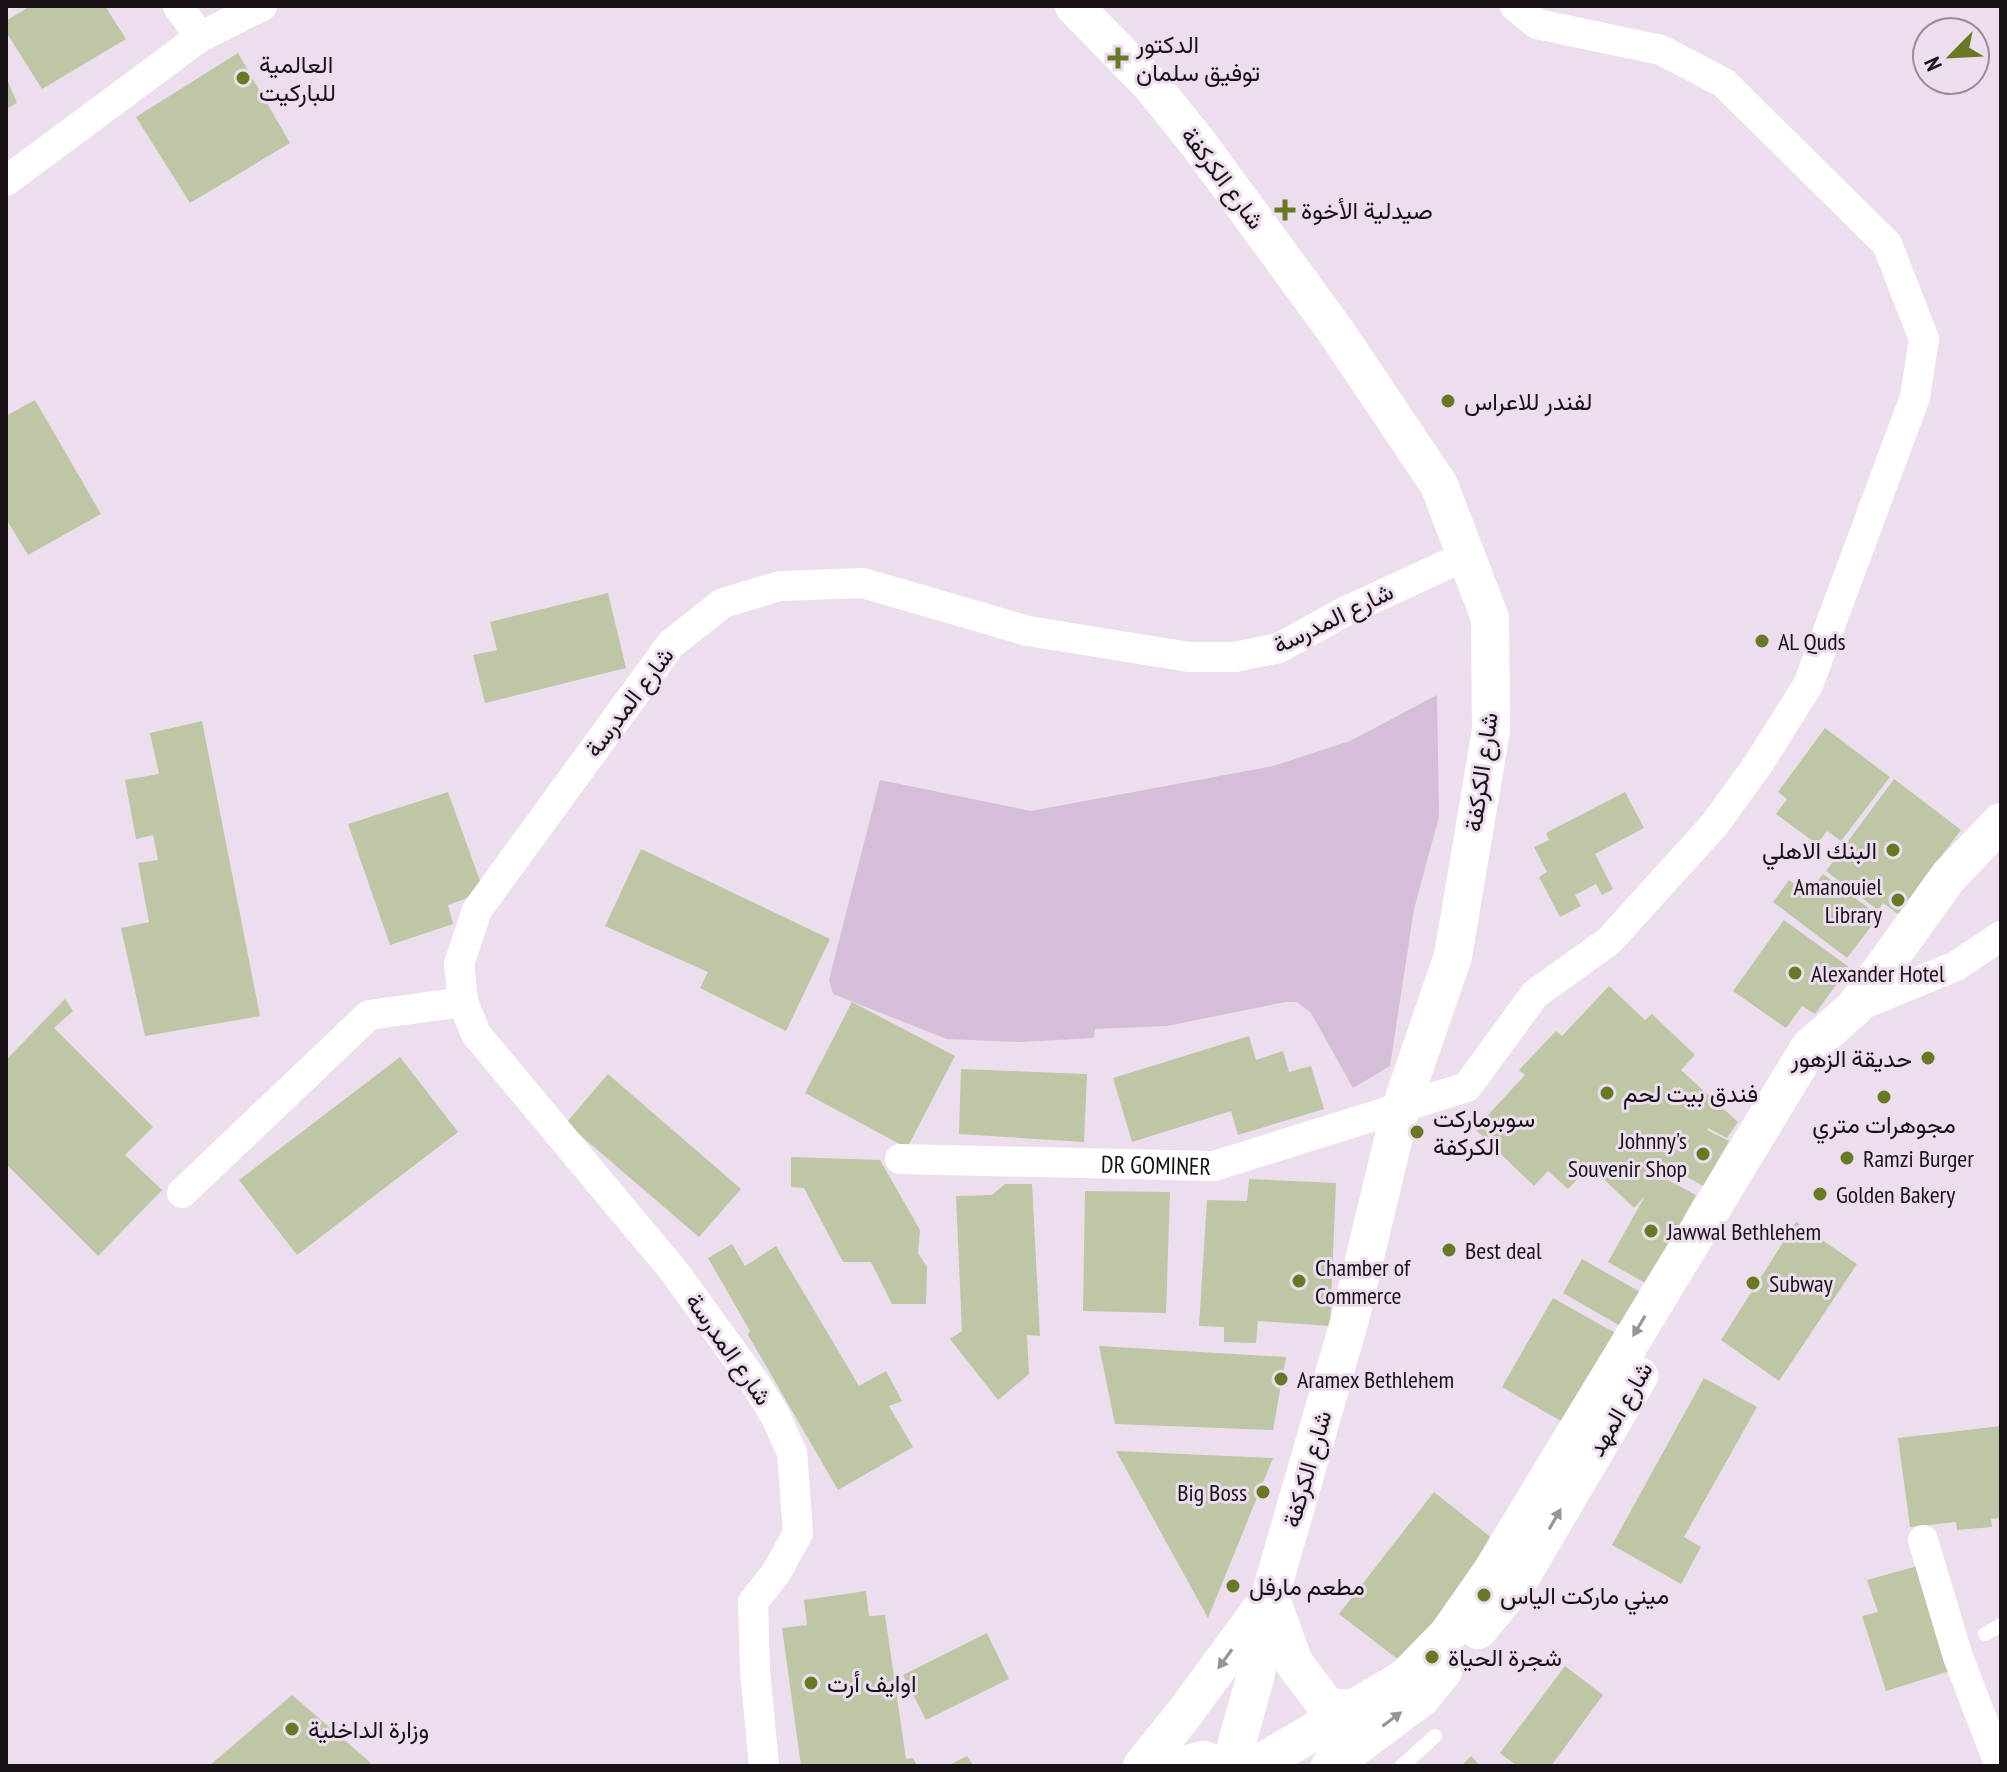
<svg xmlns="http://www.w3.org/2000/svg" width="2007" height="1772" viewBox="0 0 2007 1772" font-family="'PT Sans Narrow',Vazirmatn,sans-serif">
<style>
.green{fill:#d5bed7}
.building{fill:#bdc6a5}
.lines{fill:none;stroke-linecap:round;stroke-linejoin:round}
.service{stroke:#fff;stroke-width:14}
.minor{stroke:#fff;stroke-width:30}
.tertiary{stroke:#fff;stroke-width:38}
.oneway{fill:#979497}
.poi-dot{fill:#687825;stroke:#eddeee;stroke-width:3}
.labels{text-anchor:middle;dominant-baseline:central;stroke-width:6;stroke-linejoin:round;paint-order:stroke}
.poi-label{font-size:24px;fill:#181218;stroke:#eddeee;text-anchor:start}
.street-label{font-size:24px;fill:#181218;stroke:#eddeee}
</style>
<rect width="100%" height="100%" fill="#eddeee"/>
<path class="green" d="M 1437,695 L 1439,817 L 1414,909 L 1390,1066 L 1353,1088 L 1311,1013 L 1297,1002 L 1285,1002 L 1167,1026 L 1095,1029 L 1094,1038 L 1020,1042 L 947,1039 L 833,994 L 829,980 L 880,780 L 1031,811 L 1273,766 L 1350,741 Z"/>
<path class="building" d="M 30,6 L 105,6 L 126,39 L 42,89 L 6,32 L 6,21 Z
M 238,53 L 290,143 L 190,203 L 136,117 Z
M 6,77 L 17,103 L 6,109 Z
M 35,400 L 101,514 L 28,555 L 6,519 L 6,416 Z
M 608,593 L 626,668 L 485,703 L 473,655 L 497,650 L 490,622 Z
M 202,721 L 260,1016 L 145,1036 L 121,928 L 149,922 L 138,863 L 158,860 L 153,835 L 136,839 L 125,780 L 159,774 L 150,733 Z
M 1825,728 L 1890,777 L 1841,841 L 1827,831 L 1817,844 L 1776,814 L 1787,799 L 1778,792 Z
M 1894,779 L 1961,830 L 1898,914 L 1883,903 L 1878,910 L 1826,871 Z
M 448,792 L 484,892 L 448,905 L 453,924 L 390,945 L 348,824 Z
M 1625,792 L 1644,828 L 1595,854 L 1613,889 L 1602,895 L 1596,884 L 1575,895 L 1581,906 L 1560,917 L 1539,877 L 1547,872 L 1534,847 L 1549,840 L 1546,833 Z
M 641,849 L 830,939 L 786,1031 L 700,988 L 708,972 L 605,926 Z
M 1823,874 L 1879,916 L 1847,958 L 1773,902 L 1789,880 L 1808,894 Z
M 1784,920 L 1849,967 L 1815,1014 L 1802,1006 L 1786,1028 L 1733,991 Z
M 1609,986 L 1645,1020 L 1652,1014 L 1695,1055 L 1681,1070 L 1738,1122 L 1727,1138 L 1708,1128 L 1707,1130 L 1729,1141 L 1703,1186 L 1671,1168 L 1662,1177 L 1696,1195 L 1647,1284 L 1608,1262 L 1645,1196 L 1634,1208 L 1590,1166 L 1568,1189 L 1548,1171 L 1534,1186 L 1475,1129 L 1525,1075 L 1519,1070 L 1556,1031 L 1562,1036 Z
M 65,999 L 73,1011 L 54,1028 L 153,1127 L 125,1155 L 162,1190 L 98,1256 L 6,1164 L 6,1060 Z
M 852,1002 L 955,1056 L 907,1148 L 805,1093 Z
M 1249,1036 L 1256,1060 L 1283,1051 L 1289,1072 L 1311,1066 L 1324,1109 L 1238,1135 L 1231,1111 L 1132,1142 L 1113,1078 Z
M 400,1057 L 458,1132 L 297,1255 L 239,1180 Z
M 961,1069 L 1087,1074 L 1084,1142 L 959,1134 Z
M 608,1074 L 741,1189 L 699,1237 L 566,1123 Z
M 791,1157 L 880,1160 L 920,1230 L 918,1253 L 927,1267 L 926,1304 L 892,1304 L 871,1262 L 843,1262 L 804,1188 L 791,1187 Z
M 1249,1179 L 1336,1183 L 1330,1326 L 1258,1321 L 1256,1343 L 1224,1342 L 1224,1327 L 1199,1326 L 1207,1200 L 1247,1201 Z
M 1005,1184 L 1032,1184 L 1040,1336 L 1027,1335 L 1029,1374 L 998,1400 L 950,1339 L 962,1331 L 956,1196 L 992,1195 Z
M 1085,1191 L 1170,1192 L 1166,1313 L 1083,1311 Z
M 1796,1222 L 1857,1264 L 1779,1381 L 1721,1340 Z
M 732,1244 L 745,1266 L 776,1246 L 859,1386 L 886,1371 L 902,1401 L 889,1406 L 913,1447 L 838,1490 L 748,1335 L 750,1331 L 708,1258 Z
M 1582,1259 L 1642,1293 L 1622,1327 L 1563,1293 Z
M 1553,1298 L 1617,1334 L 1566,1424 L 1502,1387 Z
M 1099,1346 L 1286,1357 L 1273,1430 L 1115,1424 Z
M 1704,1378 L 1757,1407 L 1684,1537 L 1701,1547 L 1681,1584 L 1612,1545 Z
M 2001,1426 L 2001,1518 L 1991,1519 L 1992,1527 L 1957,1530 L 1956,1522 L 1910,1527 L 1898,1438 Z
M 1116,1451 L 1273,1458 L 1208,1618 Z
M 1434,1492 L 1498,1543 L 1404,1664 L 1339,1614 Z
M 1921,1565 L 1953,1670 L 1886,1691 L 1862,1616 L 1878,1612 L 1867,1580 Z
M 866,1591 L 869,1616 L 885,1615 L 906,1759 L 913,1758 L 917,1766 L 801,1766 L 782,1628 L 807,1625 L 804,1600 Z
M 987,1633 L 1009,1679 L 926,1720 L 903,1675 Z
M 1565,1666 L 1603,1695 L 1551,1766 L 1517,1766 L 1500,1753 Z
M 292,1695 L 371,1763 L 369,1766 L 209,1766 Z
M 967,1756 L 974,1766 L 947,1766 Z
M 1471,1756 L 1480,1766 L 1461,1766 Z"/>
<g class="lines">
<path class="service" d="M 1985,1634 L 2001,1625
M 1402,1766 L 1435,1736"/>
<g class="minor">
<path d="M 178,6 L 200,37"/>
<path d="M 6,181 L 200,37 L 262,6"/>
<path d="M 1854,1008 L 1956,966 L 2001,936"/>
<path id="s1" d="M 900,1159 L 1214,1166 L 1467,1087 L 1535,994 L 1609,941 L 1715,824 L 1759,763 L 1808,685 L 1915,397 L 1924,339 L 1887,244 L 1724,83 L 1661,50 L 1537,24 L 1515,6"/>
<path d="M 182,1193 L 369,1015 L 463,1002"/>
<path d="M 1923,1540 L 1958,1657 L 2000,1766"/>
<path d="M 764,1766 L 755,1670 L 753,1602 L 776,1573 L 798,1533 L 792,1453 L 776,1417 L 755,1383 L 673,1270 L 476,1034 L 463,1002 L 459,964 L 477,910 L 671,644 L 723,603 L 780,586 L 863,583 L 1028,631 L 1189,657 L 1235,657 L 1279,648 L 1342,613 L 1465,556"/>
</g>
<path class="tertiary" d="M 1074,6 L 1152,86 L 1201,147 L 1337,333 L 1439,485 L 1490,618 L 1491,730 L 1453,956 L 1401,1107 L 1350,1319 L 1270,1596 L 1255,1678 L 1236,1746 L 1236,1766
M 1271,1599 L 1294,1663 L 1328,1708 L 1352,1708
M 1478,1630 L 1518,1582 L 1639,1376
M 1142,1766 L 1184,1714 L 1264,1605
M 1180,1766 L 1203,1760 L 1224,1766
M 1255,1766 L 1404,1679 L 1448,1634 L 1490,1574 L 1809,1048 L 1854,1008 L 1949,876 L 2001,822
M 1330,1766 L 1422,1697 L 1443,1671"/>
</g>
<defs><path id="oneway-solid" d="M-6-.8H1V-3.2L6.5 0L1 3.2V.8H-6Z" transform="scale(2)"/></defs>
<g class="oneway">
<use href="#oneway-solid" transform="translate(1639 1326) rotate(121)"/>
<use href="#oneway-solid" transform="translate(1555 1519) rotate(-60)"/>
<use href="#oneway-solid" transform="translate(1225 1659) rotate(126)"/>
<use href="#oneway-solid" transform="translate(1392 1719) rotate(-37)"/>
</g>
<g class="poi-dot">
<path d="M1114 46h8v8h8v8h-8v8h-8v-8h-8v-8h8z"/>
<circle cx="243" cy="78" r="8"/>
<path d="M1281 198h8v8h8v8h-8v8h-8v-8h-8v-8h8z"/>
<circle cx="1448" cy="401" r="8"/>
<circle cx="1762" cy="641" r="8"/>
<circle cx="1893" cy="850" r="8"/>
<circle cx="1898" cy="900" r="8"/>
<circle cx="1795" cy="973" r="8"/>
<circle cx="1928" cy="1058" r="8"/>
<circle cx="1607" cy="1093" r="8"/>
<circle cx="1884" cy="1097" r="8"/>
<circle cx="1417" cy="1132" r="8"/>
<circle cx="1703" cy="1154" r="8"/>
<circle cx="1847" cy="1158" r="8"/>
<circle cx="1820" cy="1194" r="8"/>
<circle cx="1651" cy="1231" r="8"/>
<circle cx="1449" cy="1250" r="8"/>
<circle cx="1299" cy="1281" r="8"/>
<circle cx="1753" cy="1283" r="8"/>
<circle cx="1281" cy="1379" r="8"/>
<circle cx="1263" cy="1492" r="8"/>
<circle cx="1233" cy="1586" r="8"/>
<circle cx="1484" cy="1595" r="8"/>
<circle cx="1432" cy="1657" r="8"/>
<circle cx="811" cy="1683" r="8"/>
<circle cx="292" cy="1729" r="8"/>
</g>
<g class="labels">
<g class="poi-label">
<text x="1136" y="44">الدكتور<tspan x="1136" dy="28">توفيق سلمان</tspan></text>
<text x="259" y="64">العالمية<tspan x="259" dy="28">للباركيت</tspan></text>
<text x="1301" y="210">صيدلية الأخوة</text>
<text x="1464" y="401">لفندر للاعراس</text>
<text x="1778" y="641">AL Quds</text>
<text x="1877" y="850" text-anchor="end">البنك الاهلي</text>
<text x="1882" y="886" text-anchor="end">Amanouiel<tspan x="1882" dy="28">Library</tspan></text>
<text x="1811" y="973">Alexander Hotel</text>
<text x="1912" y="1058" text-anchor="end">حديقة الزهور</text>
<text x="1623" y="1093">فندق بيت لحم</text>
<text x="1433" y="1118">سوبرماركت<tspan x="1433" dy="28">الكركفة</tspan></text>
<text x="1884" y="1124" text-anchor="middle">مجوهرات متري</text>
<text x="1687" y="1140" text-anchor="end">Johnny's<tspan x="1687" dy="28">Souvenir Shop</tspan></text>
<text x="1863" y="1158">Ramzi Burger</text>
<text x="1836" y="1194">Golden Bakery</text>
<text x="1667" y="1231">Jawwal Bethlehem</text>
<text x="1465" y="1250">Best deal</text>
<text x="1315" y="1267">Chamber of<tspan x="1315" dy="28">Commerce</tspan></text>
<text x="1769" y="1283">Subway</text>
<text x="1297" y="1379">Aramex Bethlehem</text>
<text x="1247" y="1492" text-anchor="end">Big Boss</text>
<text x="1249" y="1586">مطعم مارفل</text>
<text x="1500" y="1595">ميني ماركت الياس</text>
<text x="1448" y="1657">شجرة الحياة</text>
<text x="827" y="1683">اوايف أرت</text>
<text x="308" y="1729">وزارة الداخلية</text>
</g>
<g class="street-label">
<text transform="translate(1223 178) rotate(53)">شارع الكركفة</text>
<text transform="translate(1333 618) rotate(-26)">شارع المدرسة</text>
<text transform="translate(629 702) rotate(-53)">شارع المدرسة</text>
<text transform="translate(1481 772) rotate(-82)">شارع الكركفة</text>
<text stroke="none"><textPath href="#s1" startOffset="256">DR GOMINER</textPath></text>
<text transform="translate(729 1349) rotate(55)">شارع المدرسة</text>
<text transform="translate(1620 1409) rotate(-60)">شارع المهد</text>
<text transform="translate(1307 1469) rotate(-74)">شارع الكركفة</text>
</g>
</g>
<rect width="2007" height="1772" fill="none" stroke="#181218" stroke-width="16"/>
<g transform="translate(1951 56) rotate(246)"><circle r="38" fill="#eddeee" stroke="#988c98" stroke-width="2"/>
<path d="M0-6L14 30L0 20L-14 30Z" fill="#687825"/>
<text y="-12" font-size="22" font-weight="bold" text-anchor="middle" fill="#181218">N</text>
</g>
</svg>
